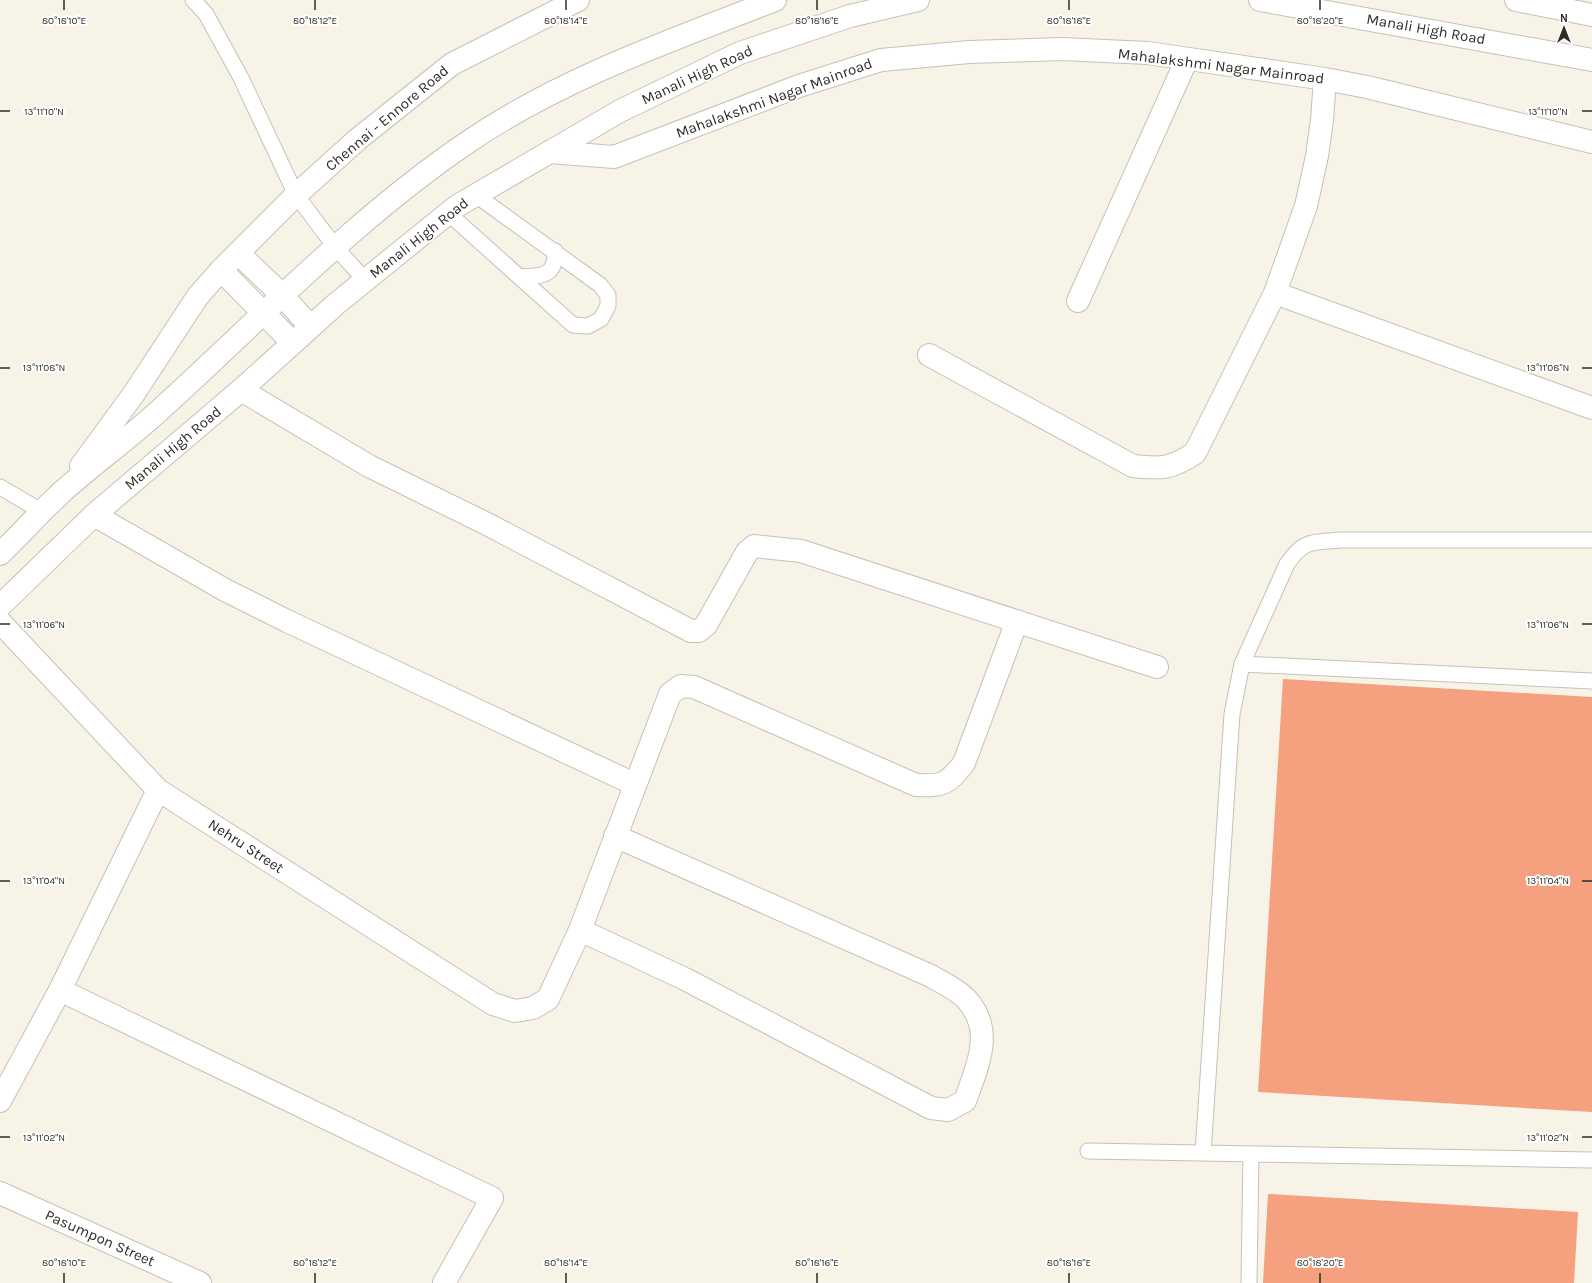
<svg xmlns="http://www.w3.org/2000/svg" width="1592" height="1283" viewBox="0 0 1592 1283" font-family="Karla,sans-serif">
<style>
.building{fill:#f5a07e}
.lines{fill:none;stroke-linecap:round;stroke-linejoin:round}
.service-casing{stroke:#c4c1b5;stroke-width:17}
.minor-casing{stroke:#c4c1b5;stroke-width:24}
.primary-casing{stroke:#c4c1b5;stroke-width:24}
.service{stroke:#fff;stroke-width:15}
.minor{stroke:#fff;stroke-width:22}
.primary{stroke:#fff;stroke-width:22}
.ticks{fill:none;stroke:#2d2c27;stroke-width:1.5}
.labels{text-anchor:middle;stroke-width:4;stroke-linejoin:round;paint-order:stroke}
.street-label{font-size:15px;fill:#2d2c27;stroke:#fff}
.ticks-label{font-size:10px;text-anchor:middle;fill:#2d2c27;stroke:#fff;stroke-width:4;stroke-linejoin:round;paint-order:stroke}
</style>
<rect width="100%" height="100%" fill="#f7f4e7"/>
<path class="building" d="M1283 679 1592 697V1112L1258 1092Z
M1268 1194 1578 1212 1574 1283H1263Z"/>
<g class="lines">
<defs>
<path id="service" d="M193 0 206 14 241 78 296 195 336 248 365 280
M448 213 573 325 588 326 601 319 608 306V295L600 285 476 195
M520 277C541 276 556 277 555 251
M0 487 43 512
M1242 664 1592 681
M1088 1151 1592 1160
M1203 1153 1232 714 1242 664 1287 564C1304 539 1312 543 1340 540H1592
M1249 1283 1251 1154"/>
<path id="minor" d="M549 152 614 157 799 86 881 60 969 52 1062 49 1148 53 1325 79 1367 87 1592 142
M1275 293 1592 408
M1078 301 1187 59
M929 355 1133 466C1161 469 1171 469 1195 453L1275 293 1306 206 1317 156 1322 120 1325 79
M241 390 369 466 487 524 691 631H699L706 625 747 552 754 546 801 551 1157 667
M94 515 225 590 287 621 634 784
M0 622 158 790 493 1004 515 1011 533 1008 548 999 580 930 670 694 681 686 694 687 916 785C943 786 947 785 964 763L1017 621
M580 930 685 979 931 1108 948 1110 965 1101C977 1067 995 1031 967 1000 960 991 941 982 931 976L615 836
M60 990 492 1198 444 1283
M0 1101 60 990 158 790
M0 1193 200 1283"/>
<path id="primary" d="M1260 0 1592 60
M1516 0 1592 15
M238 253 282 295 310 326
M221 270 292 342
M81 466 133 395 198 296 221 270 296 195 358 139 452 64 578 0
M0 554C21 534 40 512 62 492 94 463 130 438 162 408 262 317 356 218 468 142 562 78 670 41 775 0
M0 606 94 515 241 390 336 304 457 206 620 111 740 53 850 16 918 0"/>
</defs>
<use href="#service" class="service-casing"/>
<use href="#minor" class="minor-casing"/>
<use href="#primary" class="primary-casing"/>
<use href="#service" class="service"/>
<use href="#minor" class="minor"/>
<use href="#primary" class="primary"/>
</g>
<path class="ticks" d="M64 0V10M315 0V10M566 0V10M817 0V10M1069 0V10M1320 0V10M0 111H10M1582 111H1592M0 368H10M1582 368H1592M0 624H10M1582 624H1592M0 881H10M1582 881H1592M0 1137H10M1582 1137H1592M64 1273V1283M315 1273V1283M566 1273V1283M817 1273V1283M1069 1273V1283M1320 1273V1283"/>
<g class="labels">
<g class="street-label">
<text transform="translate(1426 29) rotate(10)" y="5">Manali High Road</text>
<text transform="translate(1221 66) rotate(7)" y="5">Mahalakshmi Nagar Mainroad</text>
<text transform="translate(697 75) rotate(-25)" y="5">Manali High Road</text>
<text transform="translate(774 98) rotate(-20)" y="5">Mahalakshmi Nagar Mainroad</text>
<text transform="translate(387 118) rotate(-40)" y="5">Chennai - Ennore Road</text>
<text transform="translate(419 238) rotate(-38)" y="5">Manali High Road</text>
<text transform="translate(173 448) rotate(-40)" y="5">Manali High Road</text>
<text transform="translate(246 846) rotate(33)" y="5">Nehru Street</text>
<text transform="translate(100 1238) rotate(24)" y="5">Pasumpon Street</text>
</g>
</g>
<g class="ticks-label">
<text x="64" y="24">80°18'10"E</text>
<text x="315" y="24">80°18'12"E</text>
<text x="566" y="24">80°18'14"E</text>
<text x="817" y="24">80°18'16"E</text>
<text x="1069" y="24">80°18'18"E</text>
<text x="1320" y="24">80°18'20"E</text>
<text x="44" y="115">13°11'10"N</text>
<text x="1548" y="115">13°11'10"N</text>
<text x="44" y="371">13°11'08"N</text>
<text x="1548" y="371">13°11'08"N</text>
<text x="44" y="628">13°11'06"N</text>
<text x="1548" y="628">13°11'06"N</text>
<text x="44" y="884">13°11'04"N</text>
<text x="1548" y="884">13°11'04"N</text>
<text x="44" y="1141">13°11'02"N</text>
<text x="1548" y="1141">13°11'02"N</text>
<text x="64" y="1266">80°18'10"E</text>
<text x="315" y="1266">80°18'12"E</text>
<text x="566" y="1266">80°18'14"E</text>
<text x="817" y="1266">80°18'16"E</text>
<text x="1069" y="1266">80°18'18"E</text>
<text x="1320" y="1266">80°18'20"E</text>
</g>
<g transform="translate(1564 28)" stroke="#ffffff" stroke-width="3" paint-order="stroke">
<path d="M0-3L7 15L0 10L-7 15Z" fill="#2d2c27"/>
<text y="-6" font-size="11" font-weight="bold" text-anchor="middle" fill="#2d2c27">N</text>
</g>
</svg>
